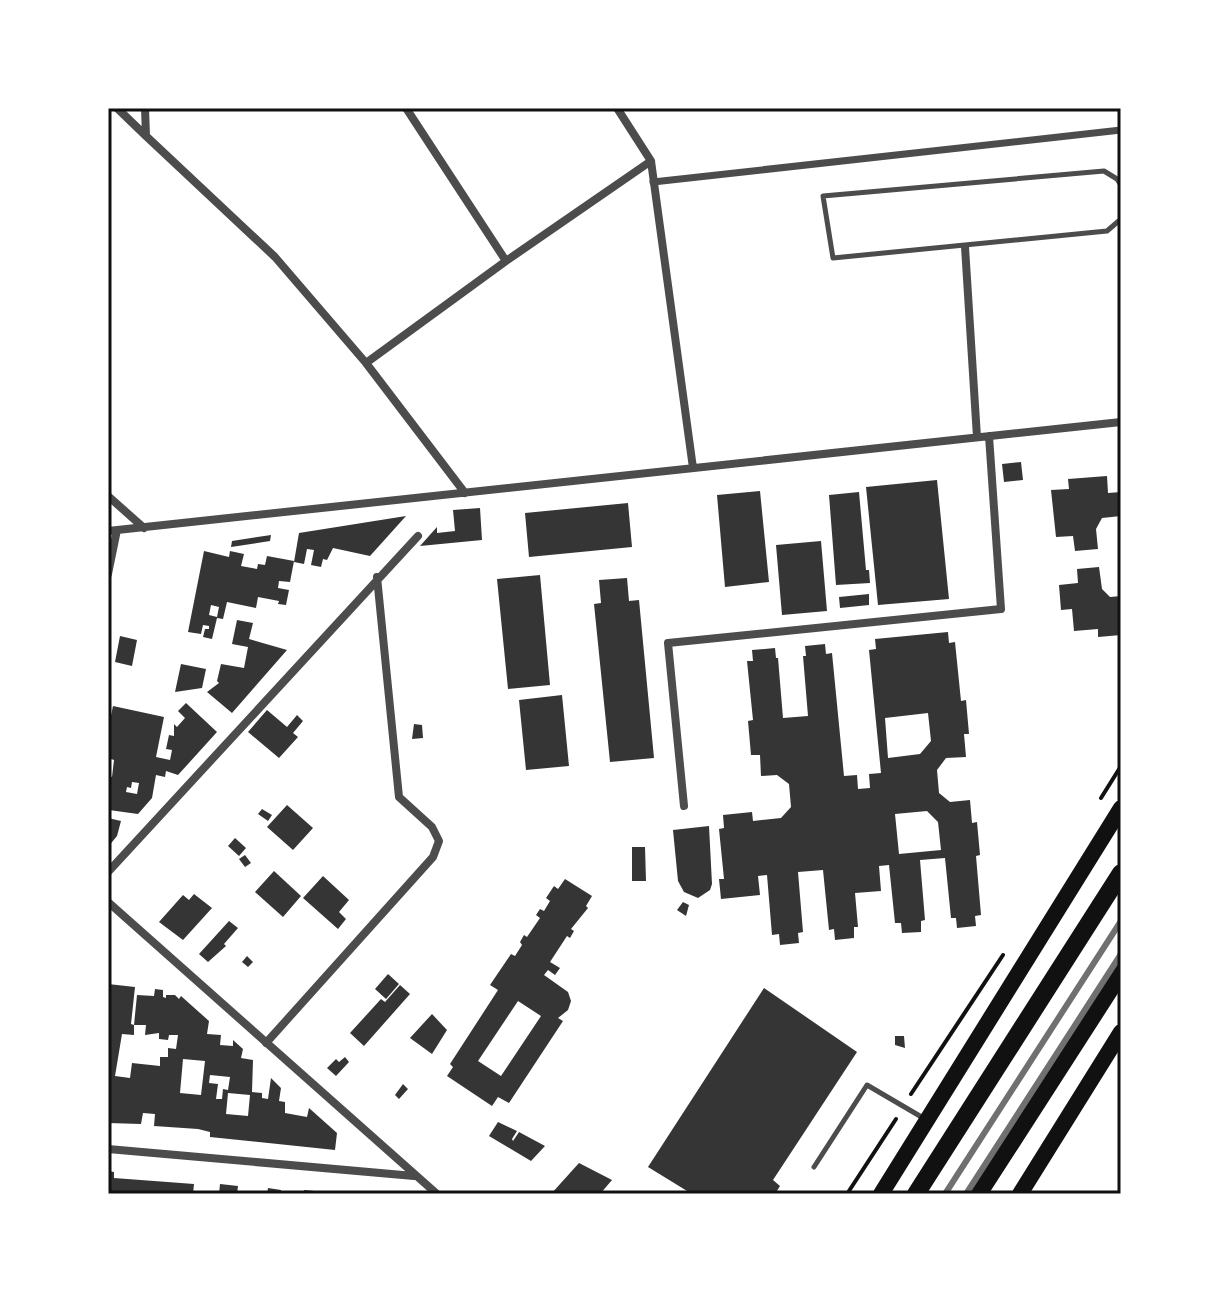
<svg xmlns="http://www.w3.org/2000/svg" width="1229" height="1302" viewBox="0 0 1229 1302" font-family="Literata,serif">
<style>
.building{fill:#353535;fill-rule:evenodd}
.lines{fill:none;stroke-linecap:round;stroke-linejoin:round}
.path{stroke:#111;stroke-width:4}
.service{stroke:#4c4c4c;stroke-width:5}
.pedestrian{stroke:#4c4c4c;stroke-width:7}
.minor{stroke:#4c4c4c;stroke-width:8}
.secondary{stroke:#111;stroke-width:16}
.primary{stroke:#111;stroke-width:18}
.rail{stroke:#707070;stroke-width:6}
.neatline{fill:none;stroke:#111;stroke-width:3}
</style>
<rect width="100%" height="100%" fill="#fff"/>
<path class="building" d="M1021 462 1023 480 1004 482 1002 464Z
M1107 476 1108 493 1121 492V516L1102 518 1096 529 1098 549 1075 551 1073 536 1056 537 1051 490 1069 489 1068 479Z
M937 480 949 599 878 605 866 487Z
M760 491 769 582 725 587 717 495Z
M859 492 866 570H869L870 583 836 585 829 495Z
M628 503 632 547 529 557 525 513Z
M480 508 482 540 420 546 437 527V533L455 531 453 510Z
M406 516 370 556 333 548 327 560 323 559 321 567 311 565 314 550 307 549 304 564 294 562 299 533Z
M271 535 270 541 231 547 232 541Z
M821 541 827 611 782 615 776 545Z
M204 551 229 557 230 551 244 554 241 566 257 569 258 564 265 565 267 556 294 561 290 582 279 581 278 588 289 590 286 605 278 604 279 601 258 597 256 608 227 602 223 619 217 618 212 639 203 637 205 629H209V626L203 625 201 634 188 632ZM211 605 219 607 217 617 209 615Z
M1099 567 1102 589 1110 597 1121 596V635L1098 637V629L1074 631 1072 609 1061 610 1059 585 1078 583 1077 569Z
M540 575 550 685 508 689 497 579Z
M627 578 629 601 639 600 654 758 610 762 594 604 601 603 599 580Z
M869 594V605L840 608 839 597Z
M237 620 253 623 249 639 287 650 232 713 207 692 219 683 217 681 221 664 244 668 248 647 232 644Z
M948 632 949 643 955 642 961 701 966 700 969 734H964L966 757 946 758 937 770 939 793 950 802 970 800 972 823 977 822 980 855 976 856 981 915 975 916 976 926 957 928 956 918H951L945 858 920 860 925 920 921 921V932L902 933 901 923H895L889 865 879 866 881 891 855 893 858 927H854V938L835 940 834 929 829 930 823 870 798 872 803 932 798 933 799 943 780 945 779 934 772 935 767 875 758 876 760 895 721 899 719 879H724L719 829 724 828 723 815 752 812 753 821 781 818 791 807 789 784 777 775 761 776 760 755H751L748 721 753 720 747 661H753L752 650 775 648 776 658H778L783 718 808 716 803 656H806L805 646 825 644 826 654 832 653 844 776 857 775 858 789 870 788 869 774 881 773 869 650 876 649 875 639ZM928 713 931 741 920 754 888 758 885 718ZM927 811 938 822 941 850 899 854 895 814Z
M120 636 137 640 132 666 115 662Z
M181 664 206 669 202 688 175 692Z
M562 695 569 766 526 770 519 700Z
M186 703 217 732 178 775 166 771 165 777 156 775 152 798 138 814 109 810 108 776 112 777 114 760 108 758V730L113 706 164 717 156 757 170 760 172 750 166 749 169 735 174 736V724L177 727 185 718 178 711ZM132 782 139 783 137 794 126 792 127 787 131 788Z
M267 710 287 727 297 715 303 721 293 733 298 737 279 758 248 732Z
M414 724 422 725 423 738 412 739Z
M287 805 313 828 293 850 267 827Z
M262 809 272 815 268 821 258 814Z
M108 818 121 821 117 836 108 847Z
M709 826 712 884 710 890 698 898 684 892 678 881 673 830Z
M235 838 246 848 239 856 228 846Z
M632 847H645L646 881H632Z
M245 855 251 863 245 867 239 859Z
M274 871 301 896 283 917 255 892Z
M323 876 349 900 339 912 346 919 338 929 303 898Z
M565 879 592 896 586 906 588 908 571 929 574 931 570 938 567 936 550 962 560 968 555 975 548 970 544 975 568 992 571 1001 568 1010 558 1018 563 1021 509 1103 498 1097 492 1106 447 1076 453 1067 450 1064 498 990 490 985 511 954 515 956 522 945 520 942 524 935 527 937 540 918 536 915 540 909 544 911 550 901 546 898 554 886 558 889ZM518 1001 541 1016 501 1076 478 1061Z
M194 894 212 908 183 940 159 922 183 895 189 900Z
M683 902 689 905 686 916 677 910Z
M229 921 238 928 224 944 226 946 208 962 199 954Z
M247 956 253 962 248 967 242 962Z
M388 974 399 984 386 999 375 989Z
M108 984 135 987 131 1024 134 1025V1035L122 1034 115 1076 130 1078 132 1063 160 1066V1057H168V1048L176 1049 178 1035H169L168 1040 159 1039V1033L145 1035 146 1025H134L137 995 154 996 155 989 163 990V997L166 998V995H175L179 999 181 996 209 1021 207 1034 221 1035 220 1045 233 1046V1040L243 1049 241 1058 253 1060 252 1092 262 1093V1098L268 1099 271 1078 281 1088 279 1101 285 1102V1113L307 1117 309 1108 337 1133 335 1150 210 1137V1132L198 1129 154 1126 155 1114 143 1113 141 1124 108 1123ZM183 1059 205 1061 201 1095 180 1093ZM210 1075 230 1077 228 1090 223 1089 222 1099H216L218 1084 209 1083ZM228 1093 250 1095 248 1116 226 1114Z
M400 985 410 994 364 1046 350 1033 381 999 385 1002Z
M764 988 857 1052 773 1180 780 1186 775 1194H692L648 1167Z
M432 1014 447 1030 432 1054 410 1038Z
M895 1036H904L905 1048 895 1045Z
M345 1057 349 1062 336 1076 327 1068 336 1059 339 1062Z
M403 1084 408 1089 399 1099 395 1095Z
M498 1122 517 1131 512 1139 513 1141 519 1132 545 1146 531 1161 489 1136Z
M579 1163 612 1180 600 1194H551Z
M108 1171 114 1172V1178L194 1184 193 1194H108Z
M220 1184 238 1186 237 1194H219Z
M268 1188 281 1190V1194H267Z
M304 1190 325 1192V1194H304Z"/>
<g class="lines">
<path class="path" d="M1101 798 1121 766
M911 1094 1003 955
M847 1194 896 1119"/>
<path class="service" d="M1121 185 1117 179 1104 171 823 196 833 258 1107 231 1121 219
M814 1167 867 1085 925 1119"/>
<path class="pedestrian" d="M653 182 1121 130"/>
<path class="minor" d="M117 108 146 136
M145 108 146 136 275 257 366 363 465 493
M406 108 506 261
M617 108 651 161 693 468
M965 247 977 437
M366 363 506 261 651 161
M108 496 144 528
M108 531 1121 422
M108 574 117 530
M684 806 668 643 1001 609 989 436
M108 872 418 536
M108 902 437 1194
M266 1043 433 857 439 841 432 827 399 797 377 577
M108 1149 414 1176"/>
<path class="secondary" d="M881 1194 1121 808
M1020 1194 1121 1032"/>
<path class="primary" d="M916 1194 1121 873
M978 1194 1121 972"/>
<path class="rail" d="M945 1194 1121 921
M966 1194 1121 954"/>
</g>
<rect width="1229" height="1302" fill="none" stroke="#ffffff" stroke-width="220"/>
<rect x="110" y="110" width="1009" height="1082" class="neatline"/>
</svg>
